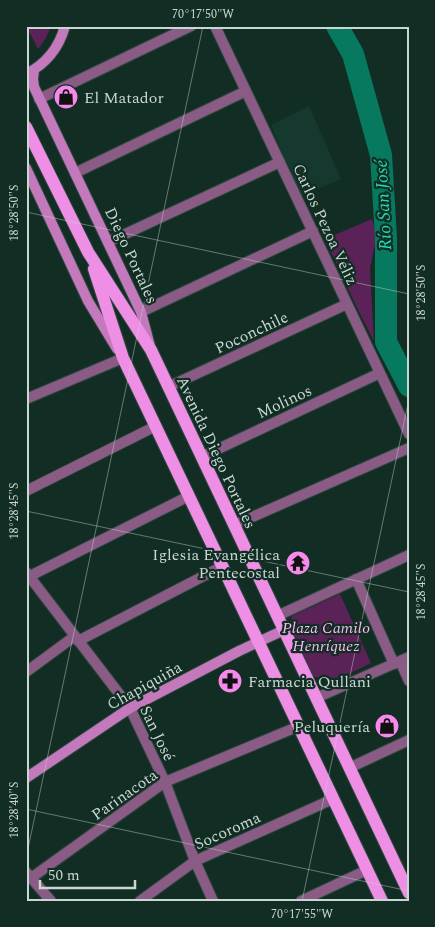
<svg xmlns="http://www.w3.org/2000/svg" width="435" height="927" viewBox="0 0 435 927" font-family="Spectral,serif">
<style>
.built{fill:#15392e}
.green{fill:#5a2256}
.lines{fill:none;stroke-linecap:round;stroke-linejoin:round}
.river{stroke:#07795f;stroke-width:22}
.street-casing{stroke:#2f4840;stroke-width:12}
.secondary-casing{stroke:#2f4840;stroke-width:12}
.primary-casing{stroke:#2f4840;stroke-width:14}
.street{stroke:#8a5c85;stroke-width:10}
.secondary{stroke:#c379bb;stroke-width:10}
.primary{stroke:#ee8fe5;stroke-width:12}
.ticks{fill:none;stroke:#c7d7d1;stroke-width:1;stroke-opacity:0.45}
.labels{text-anchor:middle;stroke-width:4.5;stroke-linejoin:round;paint-order:stroke}
.poi-label{font-size:16px;fill:#c7d7d1;stroke:#122d24;text-anchor:start}
.street-label{font-size:16px;fill:#c7d7d1;stroke:#122d24}
.park-label{font-size:16px;font-style:italic;fill:#f5bbed;stroke:#122d24}
.water-label{font-size:18px;font-style:italic;fill:#1ddfb2;stroke:#122d24}
.neatline{fill:none;stroke:#c7d7d1;stroke-width:2}
.ticks-label{font-size:12px;text-anchor:middle;fill:#c7d7d1}
</style>
<rect width="100%" height="100%" fill="#122d24"/>
<path class="built" d="M309 106 341 179 300 197 271 125Z"/>
<path class="green" d="M26 26H51L46 38 38 49Z
M372 219 377 235 370 268 374 341 358 310 325 239Z
M340 594 371 663 333 682 313 676 289 631 292 616Z"/>
<g class="lines">
<path class="river" d="M337 26 353 54 381 155 386 238V342L409 386"/>
<defs>
<path id="street" d="M215 26 409 434
M39 99 191 26
M75 173 246 91
M108 242 280 162
M141 312 313 231
M168 387 347 304
M26 399 123 358
M201 457 380 373
M26 491 156 426
M234 525 409 448
M26 572 130 708 165 782 195 861 213 901
M26 578 189 496
M356 579 394 664
M277 616 409 555
M78 641 223 566
M400 661 409 681
M26 672 75 636
M316 698 409 657
M349 768 409 740
M26 872 51 901
M31 878 165 782 299 726
M140 901 195 861 333 799
M301 901 367 870"/>
<path id="secondary" d="M34 70 33 79 34 87 141 312 150 346
M26 74C46 64 59 48 65 26
M26 168 88 301 117 349
M26 778 130 708 239 651 284 630"/>
<path id="primary" d="M26 127 88 252 151 350 409 893
M94 269 123 358 382 901"/>
</defs>
<use href="#street" class="street-casing"/>
<use href="#secondary" class="secondary-casing"/>
<use href="#primary" class="primary-casing"/>
<use href="#street" class="street"/>
<use href="#secondary" class="secondary"/>
<use href="#primary" class="primary"/>
</g>
<path class="ticks" d="M26 212 409 294M26 511 409 592M26 809 409 891M26 858 203 26M302 901 409 399"/>
<defs>
<symbol id="shop-disc" viewBox="-11 -11 22 22"><circle r="9.5" fill="#f788ec" stroke="#122d24"/><path d="M-5-2.5h2.3a2.7 3.5 0 0 1 5.4 0H5L5.5 6h-11ZM-1.5-2.5h3a1.5 2.3 0 0 0-3 0Z" fill="#111"/></symbol>
<symbol id="temple-disc" viewBox="-11 -11 22 22"><circle r="9.5" fill="#f788ec" stroke="#122d24"/><path d="M0-6L5-2H3V0L6.5 2.5H4V6H1.5V3h-3V6H-4V2.5H-6.5L-3 0V-2H-5Z" fill="#111"/></symbol>
<symbol id="pharmacy-disc" viewBox="-11 -11 22 22"><circle r="9.5" fill="#f788ec" stroke="#122d24"/><path d="M-2-6h4v4h4v4h-4v4h-4v-4h-4v-4h4Z" fill="#111"/></symbol>
</defs>
<g fill-rule="evenodd">
<use href="#shop-disc" x="52" y="83" width="28" height="28"/>
<use href="#temple-disc" x="284" y="549" width="28" height="28"/>
<use href="#pharmacy-disc" x="216" y="667" width="28" height="28"/>
<use href="#shop-disc" x="373" y="712" width="28" height="28"/>
</g>
<g class="labels">
<g class="poi-label">
<text x="84" y="103">El Matador</text>
<text x="280" y="560" text-anchor="end">Iglesia Evangélica<tspan x="280" dy="18">Pentecostal</tspan></text>
<text x="248" y="687">Farmacia Qullani</text>
<text x="370" y="732" text-anchor="end">Peluquería</text>
</g>
<g class="street-label">
<text transform="translate(326 224) rotate(65)" y="6">Carlos Pezoa Véliz</text>
<text transform="translate(132 255) rotate(65)" y="6">Diego Portales</text>
<text transform="translate(251 332) rotate(-25)" y="6">Poconchile</text>
<text transform="translate(284 401) rotate(-25)" y="6">Molinos</text>
<text transform="translate(217 452) rotate(65)" y="6">Avenida Diego Portales</text>
<text transform="translate(144 685) rotate(-29)" y="6">Chapiquiña</text>
<text transform="translate(158 733) rotate(64)" y="6">San José</text>
<text transform="translate(124 794) rotate(-35)" y="6">Parinacota</text>
<text transform="translate(227 830) rotate(-24)" y="6">Socoroma</text>
</g>
<g class="park-label">
<text x="326" y="633">Plaza Camilo<tspan x="326" dy="18">Henríquez</tspan></text>
</g>
<g class="water-label">
<text transform="translate(383 205) rotate(-93)" y="6">Río San José</text>
</g>
</g>
<rect width="435" height="927" fill="none" stroke="#122d24" stroke-width="55"/>
<path d="M40 880v8h95v-8" fill="none" stroke="#c7d7d1" stroke-width="2.5"/>
<text x="48" y="880" font-size="15" fill="#c7d7d1" stroke="#122d24" stroke-width="4" paint-order="stroke">50 m</text>
<rect x="28" y="28" width="380" height="872" class="neatline"/>
<g class="ticks-label">
<text x="203" y="18">70°17'50"W</text>
<text transform="translate(14 213) rotate(-90)" y="4">18°28'50"S</text>
<text transform="translate(421 293) rotate(-90)" y="4">18°28'50"S</text>
<text transform="translate(14 511) rotate(-90)" y="4">18°28'45"S</text>
<text transform="translate(421 592) rotate(-90)" y="4">18°28'45"S</text>
<text transform="translate(14 810) rotate(-90)" y="4">18°28'40"S</text>
<text x="302" y="918">70°17'55"W</text>
</g>
</svg>
